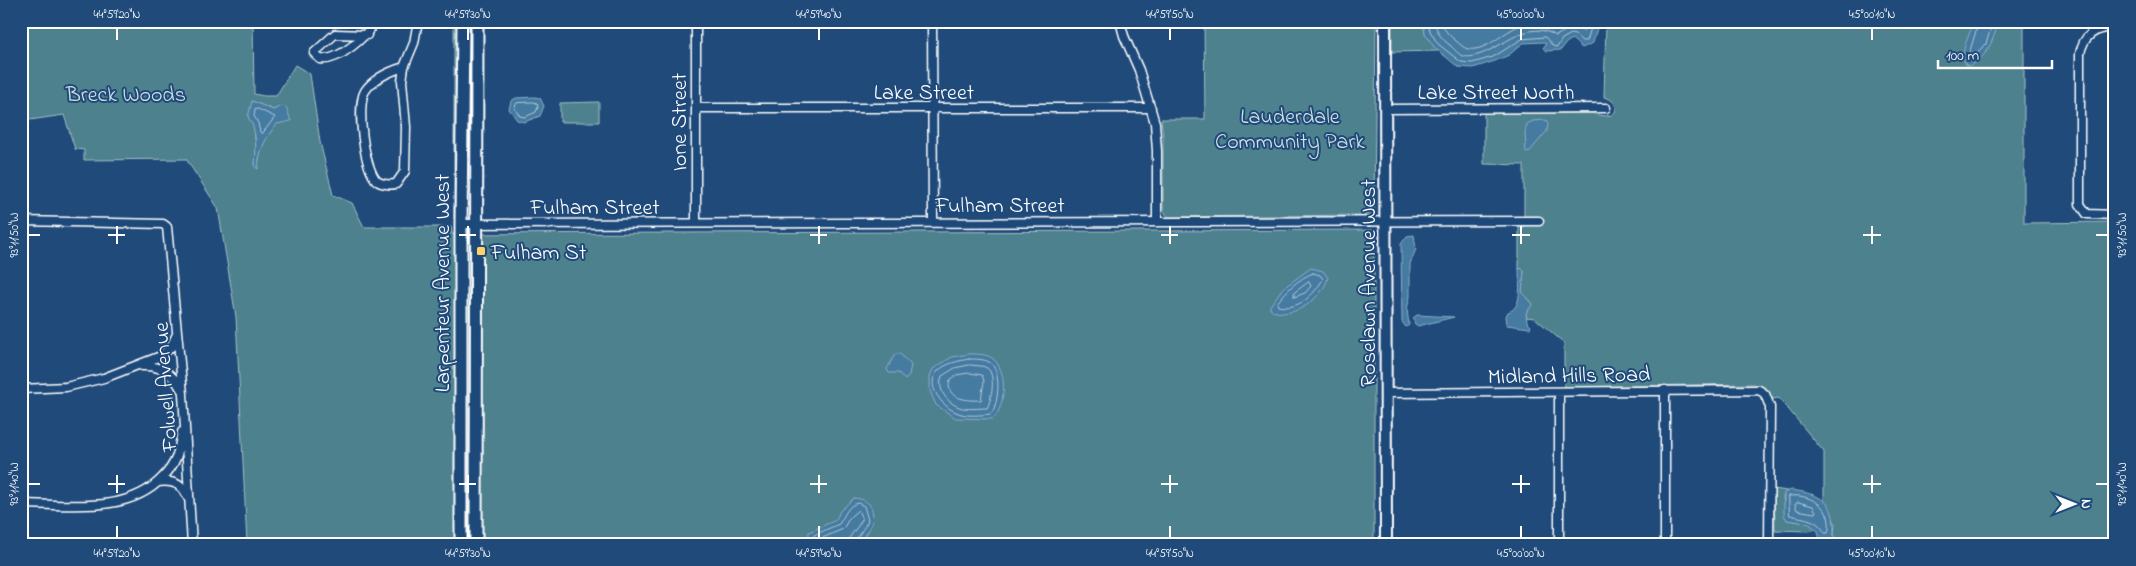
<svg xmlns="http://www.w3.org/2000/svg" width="2136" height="566" viewBox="0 0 2136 566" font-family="'Indie Flower',sans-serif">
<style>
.green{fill:#4d818d;stroke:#a6c0c6;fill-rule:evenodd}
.water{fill:#447aa1;stroke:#8fafc7}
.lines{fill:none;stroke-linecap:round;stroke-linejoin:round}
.shore{stroke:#b4cad9;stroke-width:1}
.minor-casing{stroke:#fff;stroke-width:11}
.tertiary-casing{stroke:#fff;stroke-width:14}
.secondary-casing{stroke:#fff;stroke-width:15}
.minor{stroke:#1f4a7a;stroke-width:8}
.tertiary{stroke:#1f4a7a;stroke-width:10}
.secondary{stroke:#1f4a7a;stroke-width:11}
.ticks{fill:none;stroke:#fff;stroke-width:2}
.poi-dot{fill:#ffd166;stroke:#1f4a7a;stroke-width:2}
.labels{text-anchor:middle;stroke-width:4;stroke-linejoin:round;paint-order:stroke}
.street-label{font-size:22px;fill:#fff;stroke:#1f4a7a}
.park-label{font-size:22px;fill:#d2e0e2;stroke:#1f4a7a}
.poi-label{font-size:22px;fill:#fff;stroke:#1f4a7a;text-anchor:start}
.neatline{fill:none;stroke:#fff;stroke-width:2}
.ticks-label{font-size:12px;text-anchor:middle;fill:#fff}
</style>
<rect width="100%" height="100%" fill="#1f4a7a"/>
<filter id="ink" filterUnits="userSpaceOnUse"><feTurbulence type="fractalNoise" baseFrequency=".02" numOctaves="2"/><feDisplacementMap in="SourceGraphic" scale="10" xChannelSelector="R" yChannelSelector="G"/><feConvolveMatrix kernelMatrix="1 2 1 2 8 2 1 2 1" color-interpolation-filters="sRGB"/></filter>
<g filter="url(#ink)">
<path class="green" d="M21 21H253L254 94 264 96H276L295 65 310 74 320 142 333 195 352 203 364 227H451L452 234 1374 230V545H247L236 317 218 208 186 159 84 160V150L75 149 64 115 30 120 21 115ZM252 101 273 110 282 106 290 120C287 121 282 122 278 123 267 129 258 156 258 168L255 166 256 151Z
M454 21H457L455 220 454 219Z
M1204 21H1376L1374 213 1366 215 1168 217 1163 210V136L1161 119H1205Z
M1392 21H1423L1425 33 1438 51 1392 52Z
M1606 21H2024V223L2115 222V545H1833L1835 523 1824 501V452L1779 398 1773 399 1765 388 1754 384 1564 387V343L1535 318 1526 317V313L1533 304 1522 292 1524 271 1521 269 1519 270V227H1524V165L1484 164V113H1592C1622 124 1621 100 1604 97Z
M599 102V122H560V103Z
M1774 489 1787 491 1783 497 1787 520 1808 523 1816 529 1809 531 1775 530Z"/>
<path class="water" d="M1423 21H1599L1593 43 1582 48 1572 39 1566 43 1561 50 1546 51 1543 48 1546 44 1544 42 1523 43 1509 55 1495 61 1473 68 1458 67 1434 47 1425 33Z
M1975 21H1998C1995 37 1986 61 1968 66 1956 59 1970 32 1975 21Z
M534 97 540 98 544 106 540 116 524 122 517 120 509 109 511 101 516 98Z
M252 101 273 110 282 106 286 107 291 121 277 124C266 137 258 152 258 169L255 167C256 151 258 130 248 117Z
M1546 120 1548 123 1547 131 1530 151 1526 152 1525 132 1527 124 1533 121Z
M1414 235 1416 249 1410 264V297L1407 309 1409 325 1406 327 1402 322 1401 244 1407 236Z
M1311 268 1323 271 1328 278C1322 299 1291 322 1270 309V306L1282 289Z
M1521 268 1524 271 1522 292 1533 304 1526 313 1527 322 1531 326 1530 328 1507 325 1506 316 1508 312C1523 308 1519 283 1519 270Z
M1417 315 1454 317 1418 326 1415 324 1413 318Z
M895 354H900L911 365 909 375 905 380 899 373H889L887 369Z
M969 354C976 354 986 354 992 358 1008 369 1006 406 993 419L956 418 936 405 930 391V376L933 369 952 357Z
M1791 490C1830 495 1837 507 1833 545H1821L1818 531 1808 523 1787 520 1784 515V493Z
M854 498C884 500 873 533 856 545H808L809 532 836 520 840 511Z"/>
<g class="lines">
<path class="shore" d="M1428 21 1430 31 1438 44 1461 62 1472 63 1493 57 1522 39 1545 37 1554 47 1558 46 1562 39 1571 34 1575 35 1582 41H1587L1593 21
M1435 21C1436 33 1442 39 1451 46 1454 49 1459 55 1463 56 1467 58 1474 56 1478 55 1504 47 1528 18 1556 36L1572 27 1583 31 1587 21
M1442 21C1443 30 1449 35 1455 40 1459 43 1463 48 1468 49 1497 53 1514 8 1556 26L1565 21
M1979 21 1968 57 1970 59 1986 44 1993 21
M533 102 537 103 538 107 536 112 525 117 520 116 514 108 517 103Z
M258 109 275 117 262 134 260 132 258 123 254 116 255 110Z
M1313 273 1320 275 1323 279C1314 295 1298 311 1278 306L1277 303C1287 290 1298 279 1313 273Z
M1309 282 1311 286 1305 293 1294 297V293Z
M969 359C975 359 984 359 989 362 1002 369 999 404 991 414 980 415 966 417 956 412 943 407 925 386 937 372 945 363 959 361 969 359Z
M970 365C974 366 983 365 987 368 996 374 992 399 987 408 979 408 967 410 959 407 946 402 937 389 942 376L955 368Z
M970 373 982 375 984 381 981 400C968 401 944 399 950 380L957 375Z
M1789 496C1811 493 1835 509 1828 533H1825C1817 518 1805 519 1790 515Z
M1798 502 1813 506 1816 512 1814 513 1797 510 1795 505Z
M813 545 814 535 839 524C845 516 847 505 858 503L864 506 868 520C865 528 855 538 854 545
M819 545 820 539 843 529 850 517 858 510 862 519C858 529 848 535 847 545"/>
<defs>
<path id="minor" d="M696 21V222
M932 21 933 222
M1120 21 1124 36 1139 70 1155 123 1157 151V222
M2115 27C2096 27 2083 35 2080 54V204L2087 214 2115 215
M367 35 335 34 314 53 320 59C339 62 366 36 376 21
M404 67 402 81 406 127 405 171 396 184C389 185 383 185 377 181 364 169 356 106 365 91 373 79 391 71 404 67Z
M404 67 414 43 418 21
M696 108H1151
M1385 109 1606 108
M21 221 163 224 167 227 183 394 192 545
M461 224 1539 221
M142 366C159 365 173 373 181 389
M21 389 66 387 104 378 161 356 171 347 177 334
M1386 393 1759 390 1765 394 1770 407 1769 545
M158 482C173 480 183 484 188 498
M21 504C68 504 128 515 163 477 168 472 173 465 176 458 179 450 180 441 182 432
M1559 545V393
M1665 545V390"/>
<path id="tertiary" d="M1385 21 1386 545"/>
<path id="secondary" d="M461 545V224L463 21
M476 545 477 21"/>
</defs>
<use href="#minor" class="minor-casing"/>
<use href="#tertiary" class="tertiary-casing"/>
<use href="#secondary" class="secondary-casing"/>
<use href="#minor" class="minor"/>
<use href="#tertiary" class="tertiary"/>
<use href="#secondary" class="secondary"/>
</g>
</g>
<path class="ticks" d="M117 28V40M468 28V40M819 28V40M1170 28V40M1521 28V40M1872 28V40M117 226V244M468 226V244M819 226V244M1170 226V244M1521 226V244M1872 226V244M28 235H40M108 235H125M459 235H476M810 235H827M1161 235H1178M1512 235H1530M1863 235H1881M2096 235H2108M117 475V493M468 475V493M819 475V493M1170 475V493M1521 475V493M1872 475V493M28 484H40M108 484H125M459 484H476M810 484H827M1161 484H1178M1512 484H1530M1863 484H1881M2096 484H2108M117 526V538M468 526V538M819 526V538M1170 526V538M1521 526V538M1872 526V538"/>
<rect class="poi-dot" x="476" y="246" width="10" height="10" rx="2.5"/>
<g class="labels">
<g class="street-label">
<text x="924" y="99">Lake Street</text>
<text x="1496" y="99">Lake Street North</text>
<text transform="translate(678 122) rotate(-90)" y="8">Ione Street</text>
<text x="1000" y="212">Fulham Street</text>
<text x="595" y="214">Fulham Street</text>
<text transform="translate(441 283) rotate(-90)" y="8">Larpenteur Avenue West</text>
<text transform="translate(1367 283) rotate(-90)" y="8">Roselawn Avenue West</text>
<text transform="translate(1569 374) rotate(-1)" y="8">Midland Hills Road</text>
<text transform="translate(164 387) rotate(-94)" y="8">Folwell Avenue</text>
</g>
<g class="park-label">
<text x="126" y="101">Breck Woods</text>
<text x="1290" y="123">Lauderdale<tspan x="1290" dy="25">Community Park</tspan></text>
</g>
<g class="poi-label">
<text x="491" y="259">Fulham St</text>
</g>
</g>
<rect width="2136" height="566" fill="none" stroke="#1f4a7a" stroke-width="55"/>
<g transform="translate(2074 504) rotate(90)" stroke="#1f4a7a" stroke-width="4" paint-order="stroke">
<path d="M0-4L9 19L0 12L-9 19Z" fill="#ffffff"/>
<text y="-8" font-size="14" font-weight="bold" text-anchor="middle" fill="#ffffff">N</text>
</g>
<path d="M1938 60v8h114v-8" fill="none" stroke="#ffffff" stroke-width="2.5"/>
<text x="1946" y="60" font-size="15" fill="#ffffff" stroke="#1f4a7a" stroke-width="4" paint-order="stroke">100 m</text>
<rect x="28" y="28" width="2080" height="510" class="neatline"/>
<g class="ticks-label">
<text x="117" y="18">44°59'20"N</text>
<text x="468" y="18">44°59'30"N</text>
<text x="819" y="18">44°59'40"N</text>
<text x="1170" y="18">44°59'50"N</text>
<text x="1521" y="18">45°00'00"N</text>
<text x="1872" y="18">45°00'10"N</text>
<text transform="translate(2122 235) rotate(-90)" y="4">93°11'50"W</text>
<text transform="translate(14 235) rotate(-90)" y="4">93°11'50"W</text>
<text transform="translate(2122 484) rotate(-90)" y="4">93°11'40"W</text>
<text transform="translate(14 484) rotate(-90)" y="4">93°11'40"W</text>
<text x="117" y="557">44°59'20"N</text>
<text x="468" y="557">44°59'30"N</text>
<text x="819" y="557">44°59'40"N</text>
<text x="1170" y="557">44°59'50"N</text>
<text x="1521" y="557">45°00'00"N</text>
<text x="1872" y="557">45°00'10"N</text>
</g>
</svg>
